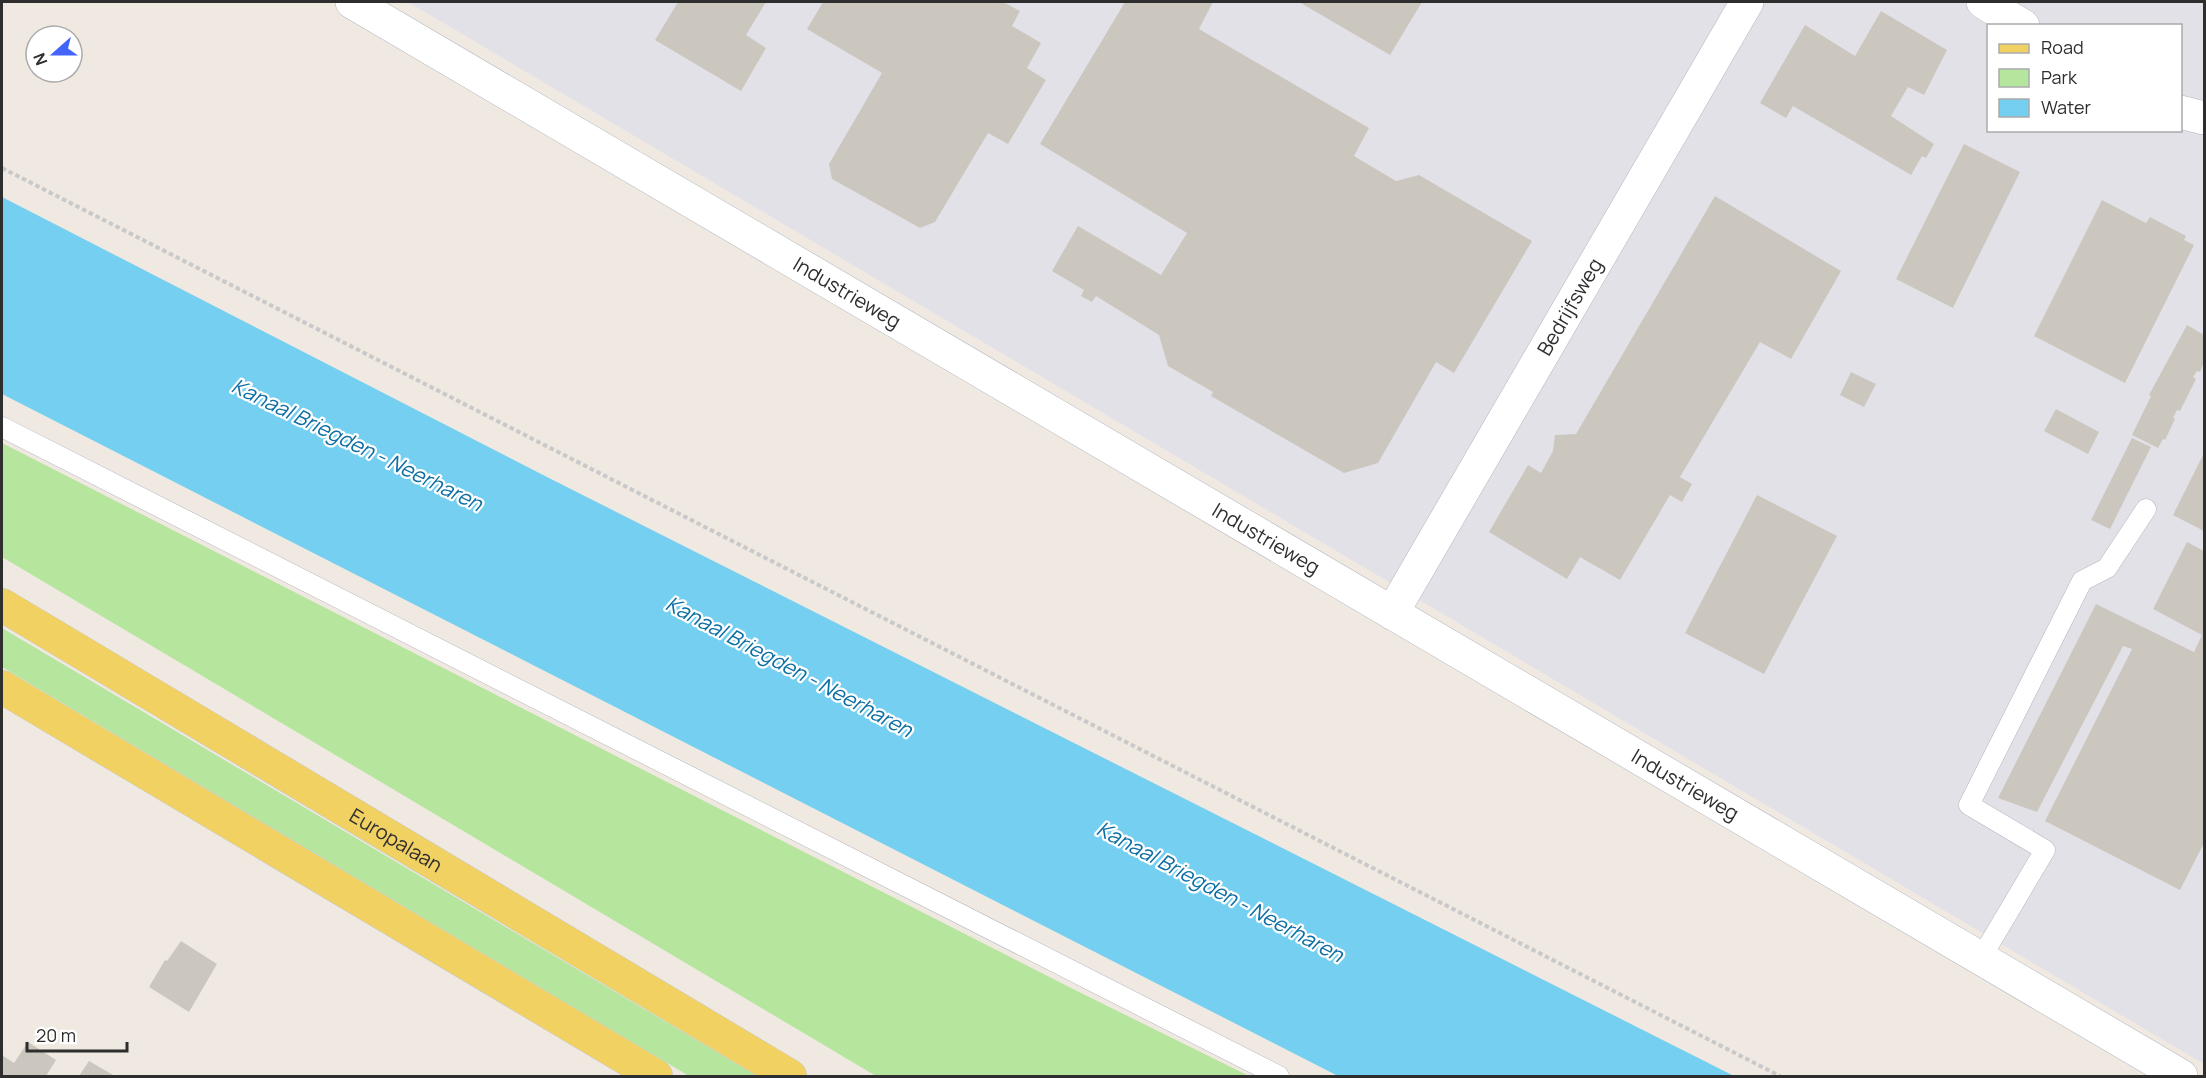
<svg xmlns="http://www.w3.org/2000/svg" width="2206" height="1078" viewBox="0 0 2206 1078" font-family="Manrope,sans-serif">
<style>
.industrial{fill:#e3e1e8;fill-rule:evenodd}
.green{fill:#b6e59e}
.water{fill:#75cff0}
.building{fill:#cbc7bf}
.lines{fill:none;stroke-linecap:round;stroke-linejoin:round}
.lane-casing{stroke:#b4b7c1;stroke-width:21}
.street-casing{stroke:#b4b7c1;stroke-width:34}
.primary-casing{stroke:#c9c9c9;stroke-width:34}
.path{stroke:#c9c9c9;stroke-width:4;stroke-dasharray:4.5 3;stroke-linecap:butt}
.lane{stroke:#fff;stroke-width:20}
.street{stroke:#fff;stroke-width:33}
.primary{stroke:#f2d163;stroke-width:33}
.labels{text-anchor:middle;stroke-width:4.5;stroke-linejoin:round;paint-order:stroke}
.street-label{font-size:20px;fill:#2e2e2e;stroke:#fff}
.water-label{font-size:21px;font-style:italic;fill:#0d6fa3;stroke:#fff}
</style>
<rect width="100%" height="100%" fill="#efe9e1"/>
<path class="industrial" d="M408 2H2204V1064ZM1988 26H2180V130H1988Z"/>
<path class="green" d="M2 443 1077 991 1249 1076H876L2 557Z
M2 628 757 1076H689L2 667Z"/>
<path class="water" d="M2 197 547 477 1734 1076H1338L2 394Z"/>
<path class="building" d="M678 2H766L746 35 766 48 741 91 655 40Z
M823 2H1003L1020 11 1012 26 1041 43 1027 68 1046 80 1008 144 988 133 935 222 920 228 832 179 829 164 882 73 807 29Z
M1125 2H1213L1199 29 1369 128 1354 156 1396 181 1419 175 1532 241 1454 373 1436 362 1378 463 1344 473 1211 396 1213 392 1168 366 1159 335 1096 296 1092 302 1081 296 1084 290 1052 271 1078 226 1161 275 1187 233 1040 144Z
M1299 2H1422L1390 55Z
M1881 11 1947 50 1924 95 1908 87 1891 116 1934 144 1926 158 1922 156 1911 175 1793 106 1786 118 1760 103 1805 25 1855 56Z
M1964 144 2020 172 1953 308 1896 279Z
M1715 196 1841 271 1791 359 1760 342 1680 477 1692 484 1682 502 1670 495 1620 580 1580 557 1567 579 1489 532 1528 465 1541 473 1553 451 1555 435 1576 434Z
M2102 200 2146 223 2150 217 2186 236 2184 240 2194 245 2125 383 2034 336Z
M2187 325 2204 335V362L2200 372 2197 371 2193 377 2196 379 2180 411 2177 410 2173 418 2175 419 2165 440 2163 439 2158 448 2132 435 2151 396 2149 395Z
M1851 372 1876 384 1864 407 1840 395Z
M2056 409 2099 432 2088 454 2044 431Z
M2132 438 2151 447 2110 529 2091 520Z
M2204 453V531L2173 515Z
M1757 495 1837 536 1764 674 1685 633Z
M2187 542 2204 551V843L2180 890 2045 821 2132 649 2123 646 2037 812 1998 798 2096 604 2194 652 2202 635 2153 609Z
M181 941 217 964 189 1012 149 987 165 960 167 961Z
M28 1042 56 1060 46 1076H2V1055L14 1063Z
M89 1061 115 1076H79Z"/>
<g class="lines">
<defs>
<path id="lane" d="M2 427 1279 1076
M1981 958 2045 850 1969 805 2082 581 2107 568 2146 509"/>
<g id="street">
<path id="s1" d="M352 2 2181 1076"/>
<path d="M1983 2 2023 26"/>
<path d="M2180 112 2204 118"/>
<path id="s2" d="M1392 613 1747 2"/>
</g>
<g id="primary">
<path id="s3" d="M2 605 790 1076"/>
<path d="M2 687 656 1076"/>
</g>
</defs>
<use href="#lane" class="lane-casing"/>
<use href="#street" class="street-casing"/>
<use href="#primary" class="primary-casing"/>
<path class="path" d="M2 168 1780 1076"/>
<use href="#lane" class="lane"/>
<use href="#street" class="street"/>
<use href="#primary" class="primary"/>
</g>
<g class="labels">
<g class="street-label">
<text dy="7" stroke="none"><textPath href="#s1" startOffset="574">Industrieweg</textPath></text>
<text dy="7" stroke="none"><textPath href="#s2" startOffset="354">Bedrijfsweg</textPath></text>
<text dy="7" stroke="none"><textPath href="#s1" startOffset="1060">Industrieweg</textPath></text>
<text dy="7" stroke="none"><textPath href="#s1" startOffset="1546">Industrieweg</textPath></text>
<text dy="7" stroke="none"><textPath href="#s3" startOffset="459">Europalaan</textPath></text>
</g>
<g class="water-label">
<text transform="translate(357 445) rotate(26)" y="7">Kanaal Briegden - Neerharen</text>
<text transform="translate(789 667) rotate(28)" y="7">Kanaal Briegden - Neerharen</text>
<text transform="translate(1220 892) rotate(28)" y="7">Kanaal Briegden - Neerharen</text>
</g>
</g>
<rect width="2206" height="1078" fill="none" stroke="#2e2e2e" stroke-width="6"/>
<rect x="1987" y="24" width="195" height="108" fill="#ffffff" stroke="#ababab" stroke-width="1.5"/>
<rect x="1999" y="44" width="30" height="9" fill="#f2d163" stroke="#ababab" stroke-width="1.5"/>
<text x="2041" y="54" font-size="18" fill="#2e2e2e">Road</text>
<rect x="1999" y="69" width="30" height="18" fill="#b6e59e" stroke="#ababab" stroke-width="1.5"/>
<text x="2041" y="84" font-size="18" fill="#2e2e2e">Park</text>
<rect x="1999" y="99" width="30" height="18" fill="#75cff0" stroke="#ababab" stroke-width="1.5"/>
<text x="2041" y="114" font-size="18" fill="#2e2e2e">Water</text>
<g transform="translate(54 54) rotate(249)"><circle r="28" fill="#ffffff" stroke="#ababab" stroke-width="1.5"/>
<path d="M0-4.5L10 22L0 15L-10 22Z" fill="#4264fb"/>
<text y="-9" font-size="16" font-weight="bold" text-anchor="middle" fill="#2e2e2e">N</text>
</g>
<path d="M27 1042v9h100v-9" fill="none" stroke="#2e2e2e" stroke-width="3"/>
<text x="36" y="1042" font-size="18" fill="#2e2e2e" stroke="#ffffff" stroke-width="4.5" paint-order="stroke">20 m</text>
</svg>
